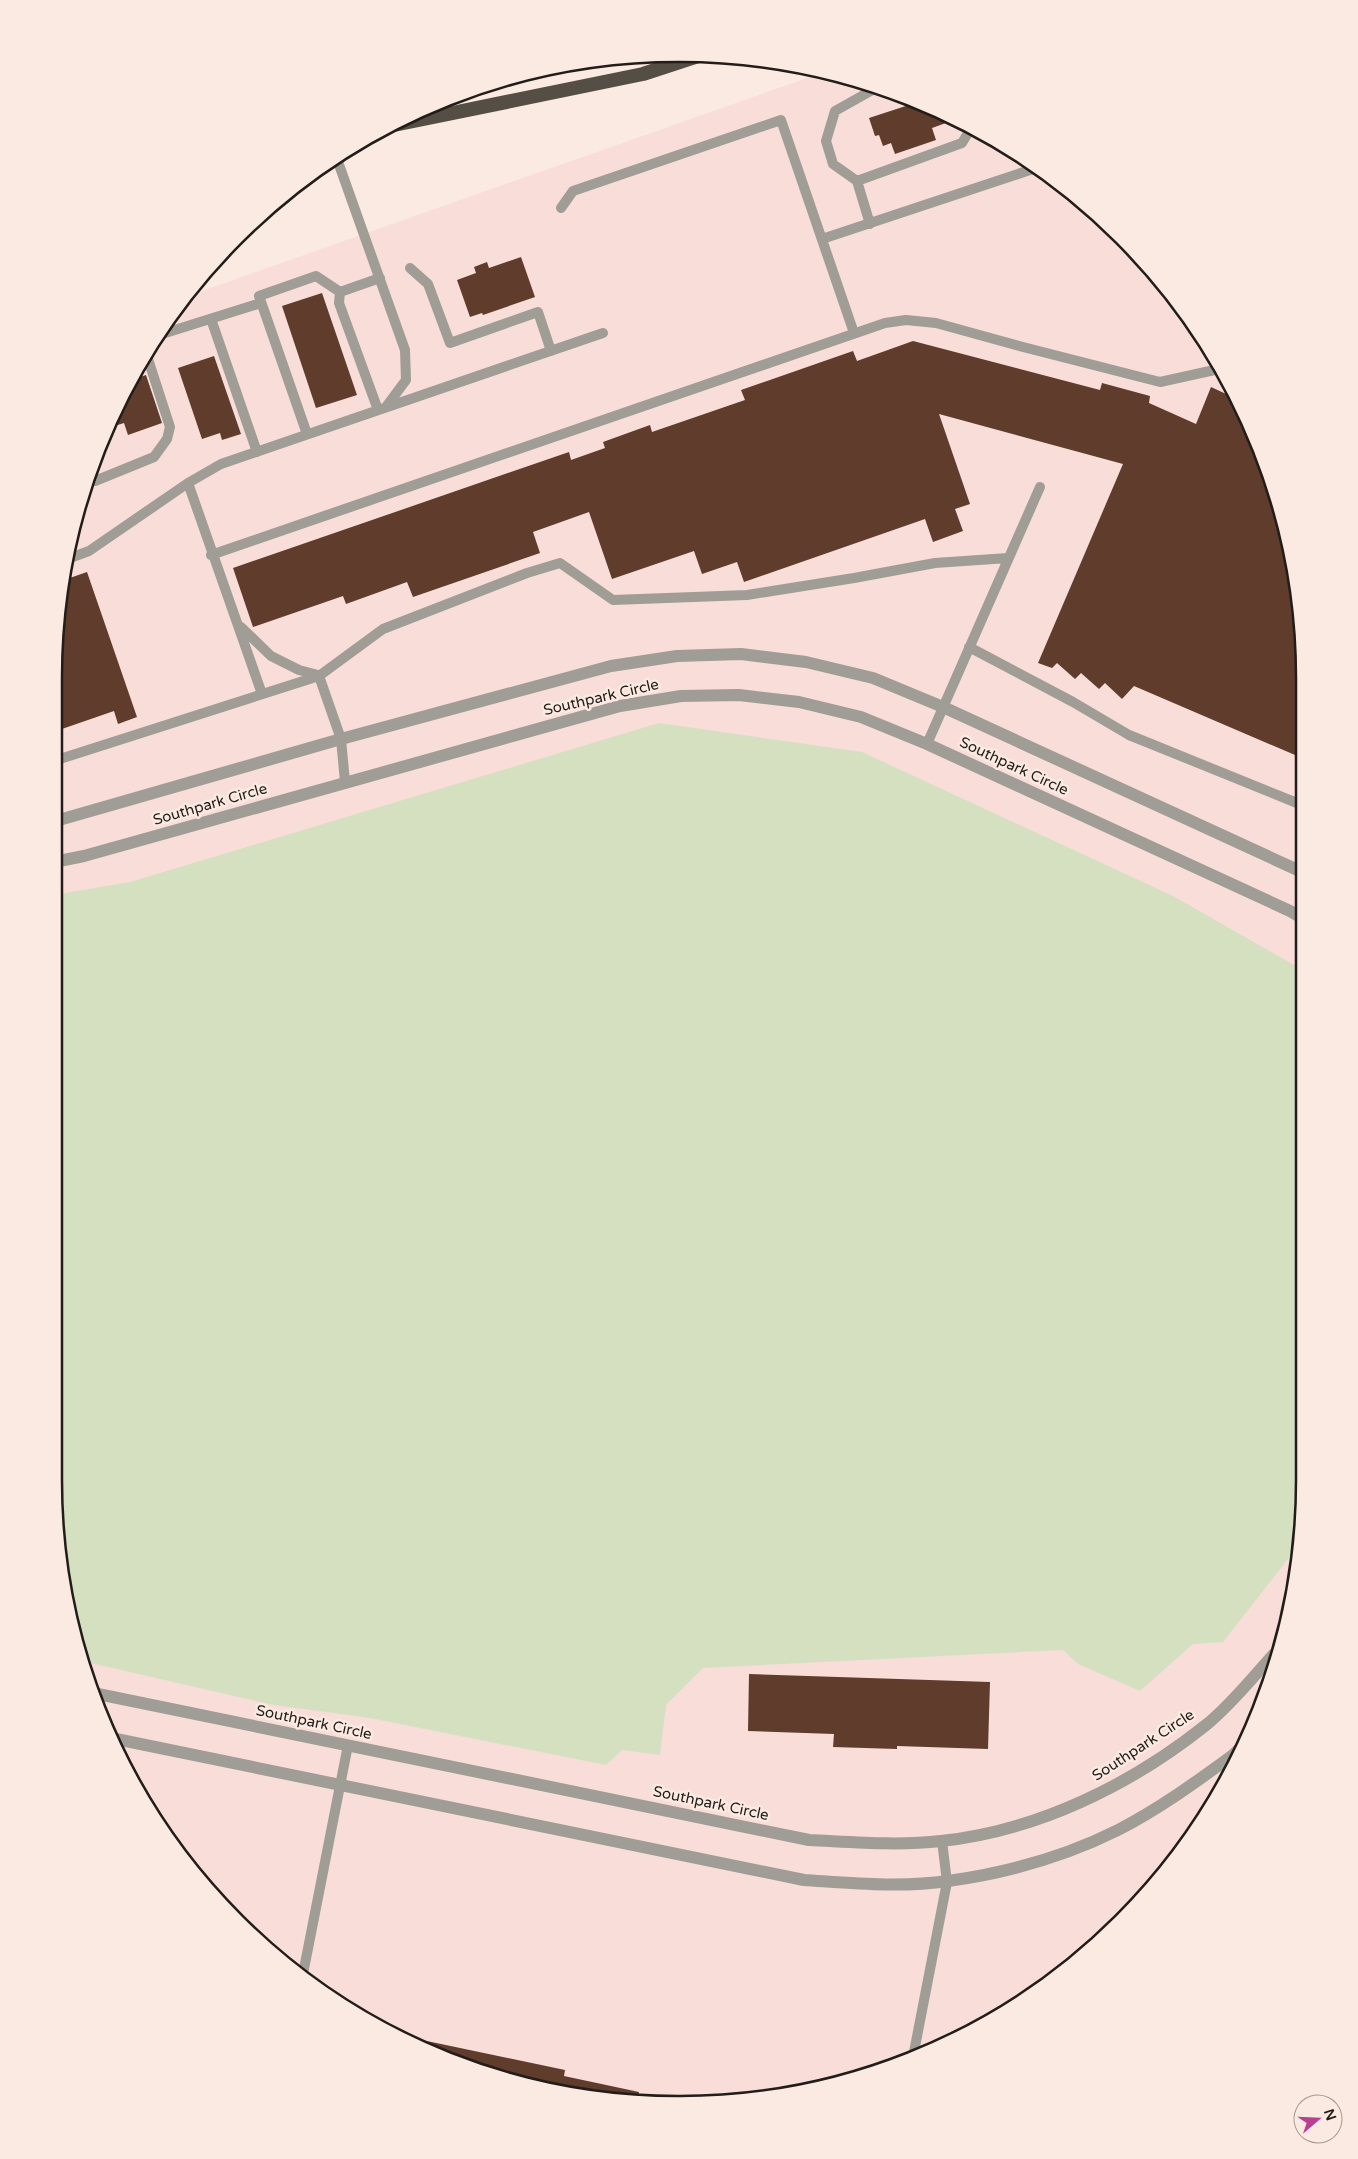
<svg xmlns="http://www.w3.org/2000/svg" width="1358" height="2159" viewBox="0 0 1358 2159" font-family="'Varela Round',sans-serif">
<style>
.commercial{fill:#f8ddd9}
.green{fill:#d5e0c1}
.building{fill:#5f3c2c}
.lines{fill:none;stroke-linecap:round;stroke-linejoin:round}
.service{stroke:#a09d96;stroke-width:10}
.tertiary{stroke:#a09d96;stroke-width:12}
.trunk{stroke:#554e44;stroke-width:14}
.labels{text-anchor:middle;stroke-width:5;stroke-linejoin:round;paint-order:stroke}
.street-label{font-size:15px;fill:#231d1a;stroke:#fbeae1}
.rim{fill:none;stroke:#231d1a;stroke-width:2.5}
</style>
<rect width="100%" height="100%" fill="#fbeae1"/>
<path class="commercial" d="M824 72 841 75 956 118 1060 183 1175 298 1240 402 1283 517 1303 638 1299 1561 1257 1719 1175 1861 1091 1950 1026 2000 955 2041 841 2084 679 2105 557 2093 478 2072 367 2022 298 1976 209 1892 159 1828 87 1681 59 1562V598L101 439 185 297Z"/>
<path class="green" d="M659 723 862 752 1173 896 1301 969 1299 1545 1223 1642 1193 1644 1140 1691 1078 1664 1063 1650 703 1668 666 1705 660 1755 622 1750 606 1765 370 1718 274 1705 82 1661 59 1562V894L130 882Z"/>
<path class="building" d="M915 103 957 119 932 128 936 140 895 154 891 143 883 146 879 135 875 136 869 118Z
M521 257 535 297 483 315 482 313 470 317 457 280 476 273 474 267 487 262 489 268Z
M322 293 357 395 316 408 282 306Z
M913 341 1100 390 1102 383 1150 396 1149 403 1196 424 1211 387 1237 399 1283 517 1303 638 1302 758 1134 686 1122 699 1105 683 1099 689 1081 673 1075 679 1057 663 1052 668 1038 663 1123 464 939 414 970 504 955 509 963 531 933 542 925 519 744 582 737 562 702 574 694 551 612 579 589 512 533 532 540 553 413 597 407 582 346 604 343 596 253 627 233 568 569 452 571 460 605 448 603 442 650 425 652 432 745 400 741 390 853 351 857 361Z
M214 356 241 434 222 440 220 433 202 439 178 368Z
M146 375 162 423 128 435 124 423 108 428 137 378Z
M87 572 137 717 118 724 114 711 59 730V598L64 580Z
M749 1674 990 1682 988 1749 897 1746V1749L833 1747 834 1734 748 1731Z
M422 2040 565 2070 564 2076 639 2092 638 2101 557 2093 478 2072 420 2046Z"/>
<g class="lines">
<path class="service" d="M337 159 405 350 406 380 386 407
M857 181 962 143 971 128
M561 208 573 191 781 120 854 333
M870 224 857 181 833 164 826 141 835 111 876 88
M822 239 1036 168
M410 268 428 284 450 343 538 312 551 351
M340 292 339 303 378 410
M211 319 257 452
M162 334 261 303
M307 434 259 296 316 276 340 292 380 278
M95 481 154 457 167 439 170 427 148 359
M188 483 262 694
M211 555 885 323 906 320 936 323 1023 347 1160 382 1219 369
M70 558 89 551 188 483 221 464 603 333
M241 627 271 656 299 670 318 675
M969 647 1073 702 1129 735 1302 805
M319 676 341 739 345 782
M927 744 1040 487
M59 756 63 758 319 676 383 629 527 573 560 563 613 600 747 595 854 578 935 563 1008 558
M302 1979 348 1745
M913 2057 947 1882 942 1841"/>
<path class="tertiary" d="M59 820 341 739 611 666 677 656 741 654 806 662 873 678 943 707 1302 872
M59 861 84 856 620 706 681 696 739 695 799 702 861 717 927 744 1290 911 1302 918
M93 1693 809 1840C853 1842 897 1846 941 1841 1037 1831 1131 1785 1206 1725 1230 1706 1253 1677 1274 1654
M116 1739 804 1880C851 1883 900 1888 948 1881 1006 1873 1066 1856 1118 1830 1159 1809 1196 1782 1233 1755L1240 1748"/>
<path class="trunk" d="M460 95 489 84
M394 125 643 74 698 56"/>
</g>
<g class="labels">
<g class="street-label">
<text transform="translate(601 697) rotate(-13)" y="5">Southpark Circle</text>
<text transform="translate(1014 766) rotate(25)" y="5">Southpark Circle</text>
<text transform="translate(210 804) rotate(-16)" y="5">Southpark Circle</text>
<text transform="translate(314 1722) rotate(12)" y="5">Southpark Circle</text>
<text transform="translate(1143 1745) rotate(-33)" y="5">Southpark Circle</text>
<text transform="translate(711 1803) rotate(12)" y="5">Southpark Circle</text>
</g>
</g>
<path d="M0 0H1358V2159H0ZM678 62H680A616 616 0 0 1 1296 678V1480A616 616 0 0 1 680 2096H678A616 616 0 0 1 62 1480V678A616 616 0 0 1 678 62Z" fill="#fbeae1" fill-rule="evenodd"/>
<path class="rim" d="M678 62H680A616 616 0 0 1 1296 678V1480A616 616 0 0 1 680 2096H678A616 616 0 0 1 62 1480V678A616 616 0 0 1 678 62Z"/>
<g transform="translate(1318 2119) rotate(71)"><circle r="24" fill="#fbeae1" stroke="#a59891"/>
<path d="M0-4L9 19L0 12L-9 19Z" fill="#ba3f92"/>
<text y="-8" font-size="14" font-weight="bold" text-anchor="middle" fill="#231d1a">N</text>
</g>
</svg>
